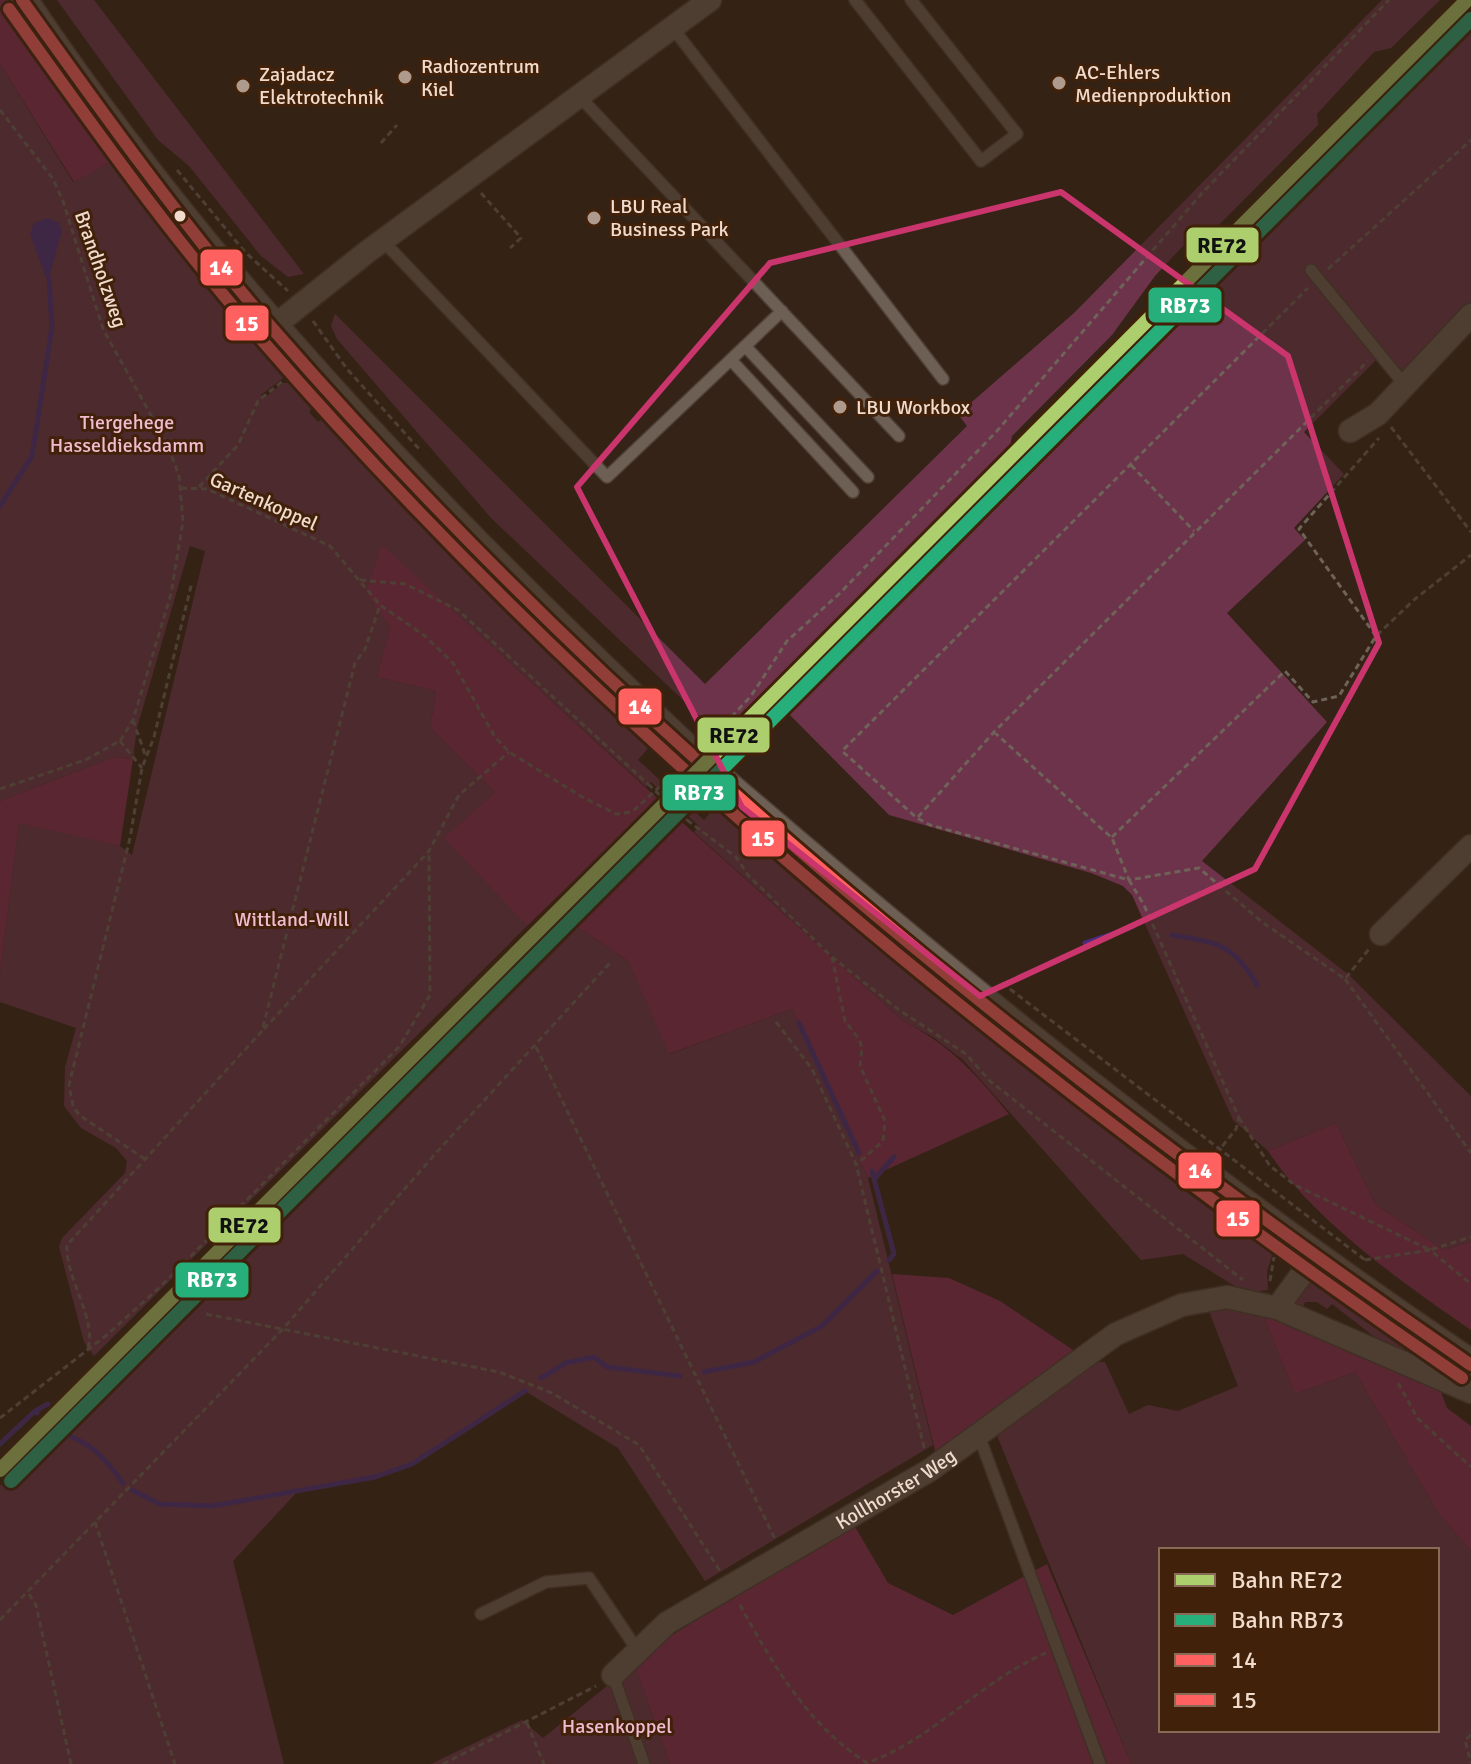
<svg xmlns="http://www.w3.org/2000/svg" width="1471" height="1764" viewBox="0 0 1471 1764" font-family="Signika,sans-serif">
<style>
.green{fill:#6c334a;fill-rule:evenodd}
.forest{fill:#852c54}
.water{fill:#4a2c7e}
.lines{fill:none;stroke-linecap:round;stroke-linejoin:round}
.stream{stroke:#4a2c7e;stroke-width:5}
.lane-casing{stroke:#4e4036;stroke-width:14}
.street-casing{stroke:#4e4036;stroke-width:25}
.secondary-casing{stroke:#4e4036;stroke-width:33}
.path{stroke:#6e6259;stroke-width:3;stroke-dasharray:6 4;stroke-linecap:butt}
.lane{stroke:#6e5f55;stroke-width:11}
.street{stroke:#6e5f55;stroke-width:22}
.secondary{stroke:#6e5f55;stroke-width:30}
.secondary-bridge-casing{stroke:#4e4036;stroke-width:33;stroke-linecap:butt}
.path-bridge{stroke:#6e6259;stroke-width:3;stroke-dasharray:6 4;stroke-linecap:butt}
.secondary-bridge{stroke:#6e5f55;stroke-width:30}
.bus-1-casing{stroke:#412109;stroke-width:18}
.bus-2-casing{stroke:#412109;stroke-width:18}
.bus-1{stroke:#ff6060;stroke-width:12}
.bus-2{stroke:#ff6060;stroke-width:12}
.rail-1-casing{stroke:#412109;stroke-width:20}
.rail-2-casing{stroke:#412109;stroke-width:20}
.rail-1{stroke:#adce6d;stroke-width:14}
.rail-2{stroke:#26ae7b;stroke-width:14}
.marked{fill:none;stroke:#c9356c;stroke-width:6;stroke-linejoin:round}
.poi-dot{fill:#ae9b8d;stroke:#412109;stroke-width:3}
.bus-dot{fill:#f0dbcd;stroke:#412109;stroke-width:3}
.labels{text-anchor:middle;stroke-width:6;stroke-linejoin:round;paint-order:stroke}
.poi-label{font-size:20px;fill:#f0dbcd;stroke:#412109;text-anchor:start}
.street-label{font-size:20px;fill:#f0dbcd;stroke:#412109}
.park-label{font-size:20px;fill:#f3bbd0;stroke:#412109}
.line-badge{stroke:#412109;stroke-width:3}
.badge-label{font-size:22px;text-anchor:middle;font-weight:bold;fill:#fff}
.pale-badge-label{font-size:22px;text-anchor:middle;font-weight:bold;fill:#111}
</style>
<rect width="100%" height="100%" fill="#342316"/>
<path class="green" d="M57 0H94L304 274 288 277 261 256 189 166 158 140Z
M1382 0H1440L1391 48 1374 52 1317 114 1318 125 1210 234 1182 247 1155 276 1112 335 1012 436 1010 447 722 737 491 518 337 339 331 326 335 314 705 684 967 426 958 414 1074 313Z
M1471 12V303L1402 372 1382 354 1304 432 1344 474 1294 528 1305 540 1227 613 1327 722 1202 861 1349 975 1471 1096V1242L1444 1250 1375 1204 1336 1123 1268 1151 1233 1120 1132 895 1123 886 1091 873 889 815 778 703 922 565 1128 351Z
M0 64 73 182 122 156 211 278 287 368 282 379 261 395 263 399 283 383H294L313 407 309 412 318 422 323 418 336 431 340 427 424 507 1177 1175 1274 1250 1267 1271 1268 1290 1246 1293 1183 1254 1141 1260 963 1060 933 1037 902 1020 694 832 699 826 651 782 646 787 382 546 390 627 377 677 436 691 430 728 495 792 445 838 527 926 94 1356 84 1342 59 1247 62 1238 125 1173 127 1161 116 1148 81 1128 64 1106 65 1067 76 1028 0 1002V972L19 822 120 846 132 855 205 551 190 546 137 728 133 759 114 757 0 801ZM649 747 715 807 704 820 638 760Z
M570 922 628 961 670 1054 792 1009 868 1178 933 1445 705 1581 618 1448 525 1391 412 1464 375 1477 297 1492 233 1561 284 1764H0V1486L124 1355Z
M1312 1277H1319L1471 1377V1386L1398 1355 1332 1304 1327 1309 1317 1302H1305L1303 1307 1296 1305V1295Z
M1222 1304 1262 1313 1295 1394 1355 1372 1439 1514 1471 1551V1764H1131L996 1433 1092 1362H1105L1129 1414 1148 1405 1178 1411 1238 1386 1208 1309ZM1161 1550H1437V1730H1161Z
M634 1664 670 1764H431L522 1720 543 1738Z"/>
<path class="forest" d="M0 0H9L122 156 74 182 0 64Z
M382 545 658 799 527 926 444 838 495 792 430 728 436 691 377 677 390 627 366 592Z
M114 757 133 759 120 846 19 823 0 972V801Z
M673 814 902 1020C952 1047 973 1071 1009 1114L868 1178 792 1009 669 1054 628 961 570 922Z
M1336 1123 1375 1204 1444 1250 1471 1242V1330C1404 1284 1312 1219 1268 1151Z
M892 1274 949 1278 1000 1301 1079 1354 936 1455Z
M1262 1313 1438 1384 1447 1408 1471 1426V1551L1439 1514 1355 1372 1295 1394Z
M854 1525 888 1583 953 1615 1047 1564 1131 1764H670L634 1664 672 1635Z"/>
<path class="water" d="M48 218 59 223 62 230 49 278H46L30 234 34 223Z"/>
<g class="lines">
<path class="stream" d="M0 506 32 456 52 327 49 278
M1172 935C1217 943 1233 943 1257 985
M1085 943 1133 927
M799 1023 859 1153
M872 1171 894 1254 889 1260
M874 1179 894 1157
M704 1372 754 1362 822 1326 877 1271
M541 1378 566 1363 594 1357 607 1367 680 1376
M35 1411 48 1404
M55 1430C91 1443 101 1453 123 1483
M0 1444 35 1411 37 1413
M132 1490 160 1504 212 1506 375 1477 412 1464 525 1391"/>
<defs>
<path id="lane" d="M855 0 981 161 1017 134 911 0
M672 27 943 379
M579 96 899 436
M383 241 607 477 782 311
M1311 270 1404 384
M745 346 868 477
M731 360 853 492
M979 1436 1100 1764
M481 1614 546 1582 589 1578 638 1651
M613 1675 644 1764"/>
<g id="street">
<path d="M273 327 367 252 710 0"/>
<path d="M1350 431 1378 414 1471 315"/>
<path d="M1381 934 1471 846"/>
<path d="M1277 1308 1316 1255"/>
<path id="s1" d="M613 1675 667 1623 930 1470 1116 1334 1182 1305 1227 1297 1277 1308 1471 1392"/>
</g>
<path id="secondary" d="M22 0C208 278 440 518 683 746
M722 782C961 988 1208 1188 1471 1365"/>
</defs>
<use href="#lane" class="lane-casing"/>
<use href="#street" class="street-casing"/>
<use href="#secondary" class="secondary-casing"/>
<path class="path" d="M0 110 53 179 63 201 103 329 168 446 179 476 183 521 171 594 133 720 120 741 85 760 0 789
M381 143 397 125
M177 170 245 252 288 291
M481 193 521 238 510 248
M1328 269 1471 140
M313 321 347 369 420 450
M1391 427 1471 532
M1131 465 1194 531
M199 487 238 445 258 401 288 377
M181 488 207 489 330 546 380 605 425 636 453 663 495 737 509 752 584 798 616 814 632 812 677 771
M360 580 405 584 458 610 648 784
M1376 636 1299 529 1379 438
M133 720 146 757
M994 732 1112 838 1129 880 1199 868 1262 922 1345 979 1369 949
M711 739 751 696 787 641 839 594 997 431 1203 192 1389 0
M120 741 142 768
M918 817 994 732 1368 361
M687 820 736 857 748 875 832 957 899 1010 966 1054 990 1081 1243 1280
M1112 837 1285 671 1313 702 1339 696 1376 636 1415 599 1471 555
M832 957 845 1021 859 1039 862 1048 860 1066 885 1121 883 1141 857 1164
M1345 979 1471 1153
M1002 983 1365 1260
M776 1022 812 1069 856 1164 925 1451
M264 1029 429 851 459 795 509 752
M536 1047 775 1539
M1239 1118 1270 1166 1295 1185 1430 1250 1471 1237
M1216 1154 1236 1129 1239 1118 1144 905 1129 880 930 825 917 818 842 751 1308 288
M145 1159 79 1115 73 1106 69 1085 130 838 142 768 154 737 192 582
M1365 1260 1430 1250 1471 1284
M1270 1281 1274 1257
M206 1314 499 1372 552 1393 639 1445 720 1571
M88 1348C97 1320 65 1277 67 1245L262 1031 355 663 365 649 380 605
M1398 1383 1418 1419 1471 1467
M0 1418 108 1334 161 1286 399 1047 430 995 429 851
M95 1522 175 1764
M29 1594 36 1605 71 1764
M740 1605C773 1665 808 1725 867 1763 934 1739 980 1681 1046 1653
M0 1620 282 1330 436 1153 610 963
M527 1723 544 1764
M1471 1735 1465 1740 1471 1763
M443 1764 596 1686"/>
<use href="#lane" class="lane"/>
<use href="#street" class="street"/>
<use href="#secondary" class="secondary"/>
<defs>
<path id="secondary-bridge" d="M683 746 722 782"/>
</defs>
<use href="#secondary-bridge" class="secondary-bridge-casing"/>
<path class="path-bridge" d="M648 784 687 820"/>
<use href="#secondary-bridge" class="secondary-bridge"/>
<defs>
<path id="bus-1" d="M22 0C102 112 182 224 272 328 619 728 1036 1065 1471 1365"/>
<path id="bus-2" d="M9 9C89 121 169 234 260 338 608 739 1026 1078 1462 1378"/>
</defs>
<use href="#bus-1" class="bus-1-casing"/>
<use href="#bus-2" class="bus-2-casing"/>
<use href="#bus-1" class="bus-1"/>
<use href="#bus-2" class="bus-2"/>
<defs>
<path id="rail-1" d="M0 1470 1467 0"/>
<path id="rail-2" d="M11 1481 1471 19"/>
</defs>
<use href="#rail-1" class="rail-1-casing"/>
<use href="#rail-2" class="rail-2-casing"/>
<use href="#rail-1" class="rail-1"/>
<use href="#rail-2" class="rail-2"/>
</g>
<path d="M0 0H1471V1764H0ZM1061 192 1288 356 1379 643 1255 869 980 996 742 807 577 487 770 263Z" fill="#342316" fill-opacity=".55" fill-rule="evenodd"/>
<path class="marked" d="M1061 192 1288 356 1379 643 1255 869 980 996 742 807 577 487 770 263Z"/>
<g class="poi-dot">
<circle cx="405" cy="77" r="8"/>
<circle cx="1059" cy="83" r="8"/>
<circle cx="243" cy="86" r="8"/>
<circle cx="594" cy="218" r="8"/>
<circle cx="840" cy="407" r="8"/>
</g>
<circle class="bus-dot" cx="180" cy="216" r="7"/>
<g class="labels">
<g class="poi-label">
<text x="421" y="73">Radiozentrum<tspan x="421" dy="23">Kiel</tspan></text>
<text x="1075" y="79">AC-Ehlers<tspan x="1075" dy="23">Medienproduktion</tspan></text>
<text x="259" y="81">Zajadacz<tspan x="259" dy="23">Elektrotechnik</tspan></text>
<text x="610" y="213">LBU Real<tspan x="610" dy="23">Business Park</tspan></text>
<text x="856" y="414">LBU Workbox</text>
</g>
<g class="street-label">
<text transform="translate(101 269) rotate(71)" y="7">Brandholzweg</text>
<text transform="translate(264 501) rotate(24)" y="7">Gartenkoppel</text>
<text dy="7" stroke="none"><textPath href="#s1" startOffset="340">Kollhorster Weg</textPath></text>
</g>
<g class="park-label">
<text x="127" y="429">Tiergehege<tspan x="127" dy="23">Hasseldieksdamm</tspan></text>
<text x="292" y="926">Wittland-Will</text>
<text x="617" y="1733">Hasenkoppel</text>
</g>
</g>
<g class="line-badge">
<rect x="1185" y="226" width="75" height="38" rx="8" fill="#adce6d"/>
<rect x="199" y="248" width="45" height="39" rx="8" fill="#ff6060"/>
<rect x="1147" y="286" width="76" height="38" rx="8" fill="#26ae7b"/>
<rect x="224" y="304" width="46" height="38" rx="8" fill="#ff6060"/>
<rect x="617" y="687" width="46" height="39" rx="8" fill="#ff6060"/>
<rect x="696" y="716" width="75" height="38" rx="8" fill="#adce6d"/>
<rect x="661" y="773" width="76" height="39" rx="8" fill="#26ae7b"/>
<rect x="740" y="819" width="46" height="39" rx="8" fill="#ff6060"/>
<rect x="1177" y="1151" width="46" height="39" rx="8" fill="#ff6060"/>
<rect x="1215" y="1199" width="46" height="39" rx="8" fill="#ff6060"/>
<rect x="207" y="1206" width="75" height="38" rx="8" fill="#adce6d"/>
<rect x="174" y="1261" width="76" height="38" rx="8" fill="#26ae7b"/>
</g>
<g class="badge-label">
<text x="221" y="275">14</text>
<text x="1185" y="313">RB73</text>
<text x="247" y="331">15</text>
<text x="640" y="714">14</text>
<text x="699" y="800">RB73</text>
<text x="763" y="846">15</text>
<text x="1200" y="1178">14</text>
<text x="1238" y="1226">15</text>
<text x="212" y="1287">RB73</text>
</g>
<g class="pale-badge-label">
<text x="1222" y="253">RE72</text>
<text x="734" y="743">RE72</text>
<text x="244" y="1233">RE72</text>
</g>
<rect x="1159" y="1548" width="280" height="184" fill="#412109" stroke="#876b57" stroke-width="2"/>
<rect x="1175" y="1574" width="40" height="12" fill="#adce6d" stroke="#876b57" stroke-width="2"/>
<text x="1231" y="1588" font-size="24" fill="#f0dbcd">Bahn RE72</text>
<rect x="1175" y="1614" width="40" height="12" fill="#26ae7b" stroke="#876b57" stroke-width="2"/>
<text x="1231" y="1628" font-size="24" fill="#f0dbcd">Bahn RB73</text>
<rect x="1175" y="1654" width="40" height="12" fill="#ff6060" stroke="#876b57" stroke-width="2"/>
<text x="1231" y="1668" font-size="24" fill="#f0dbcd">14</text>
<rect x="1175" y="1694" width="40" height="12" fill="#ff6060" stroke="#876b57" stroke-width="2"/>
<text x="1231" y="1708" font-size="24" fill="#f0dbcd">15</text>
</svg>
